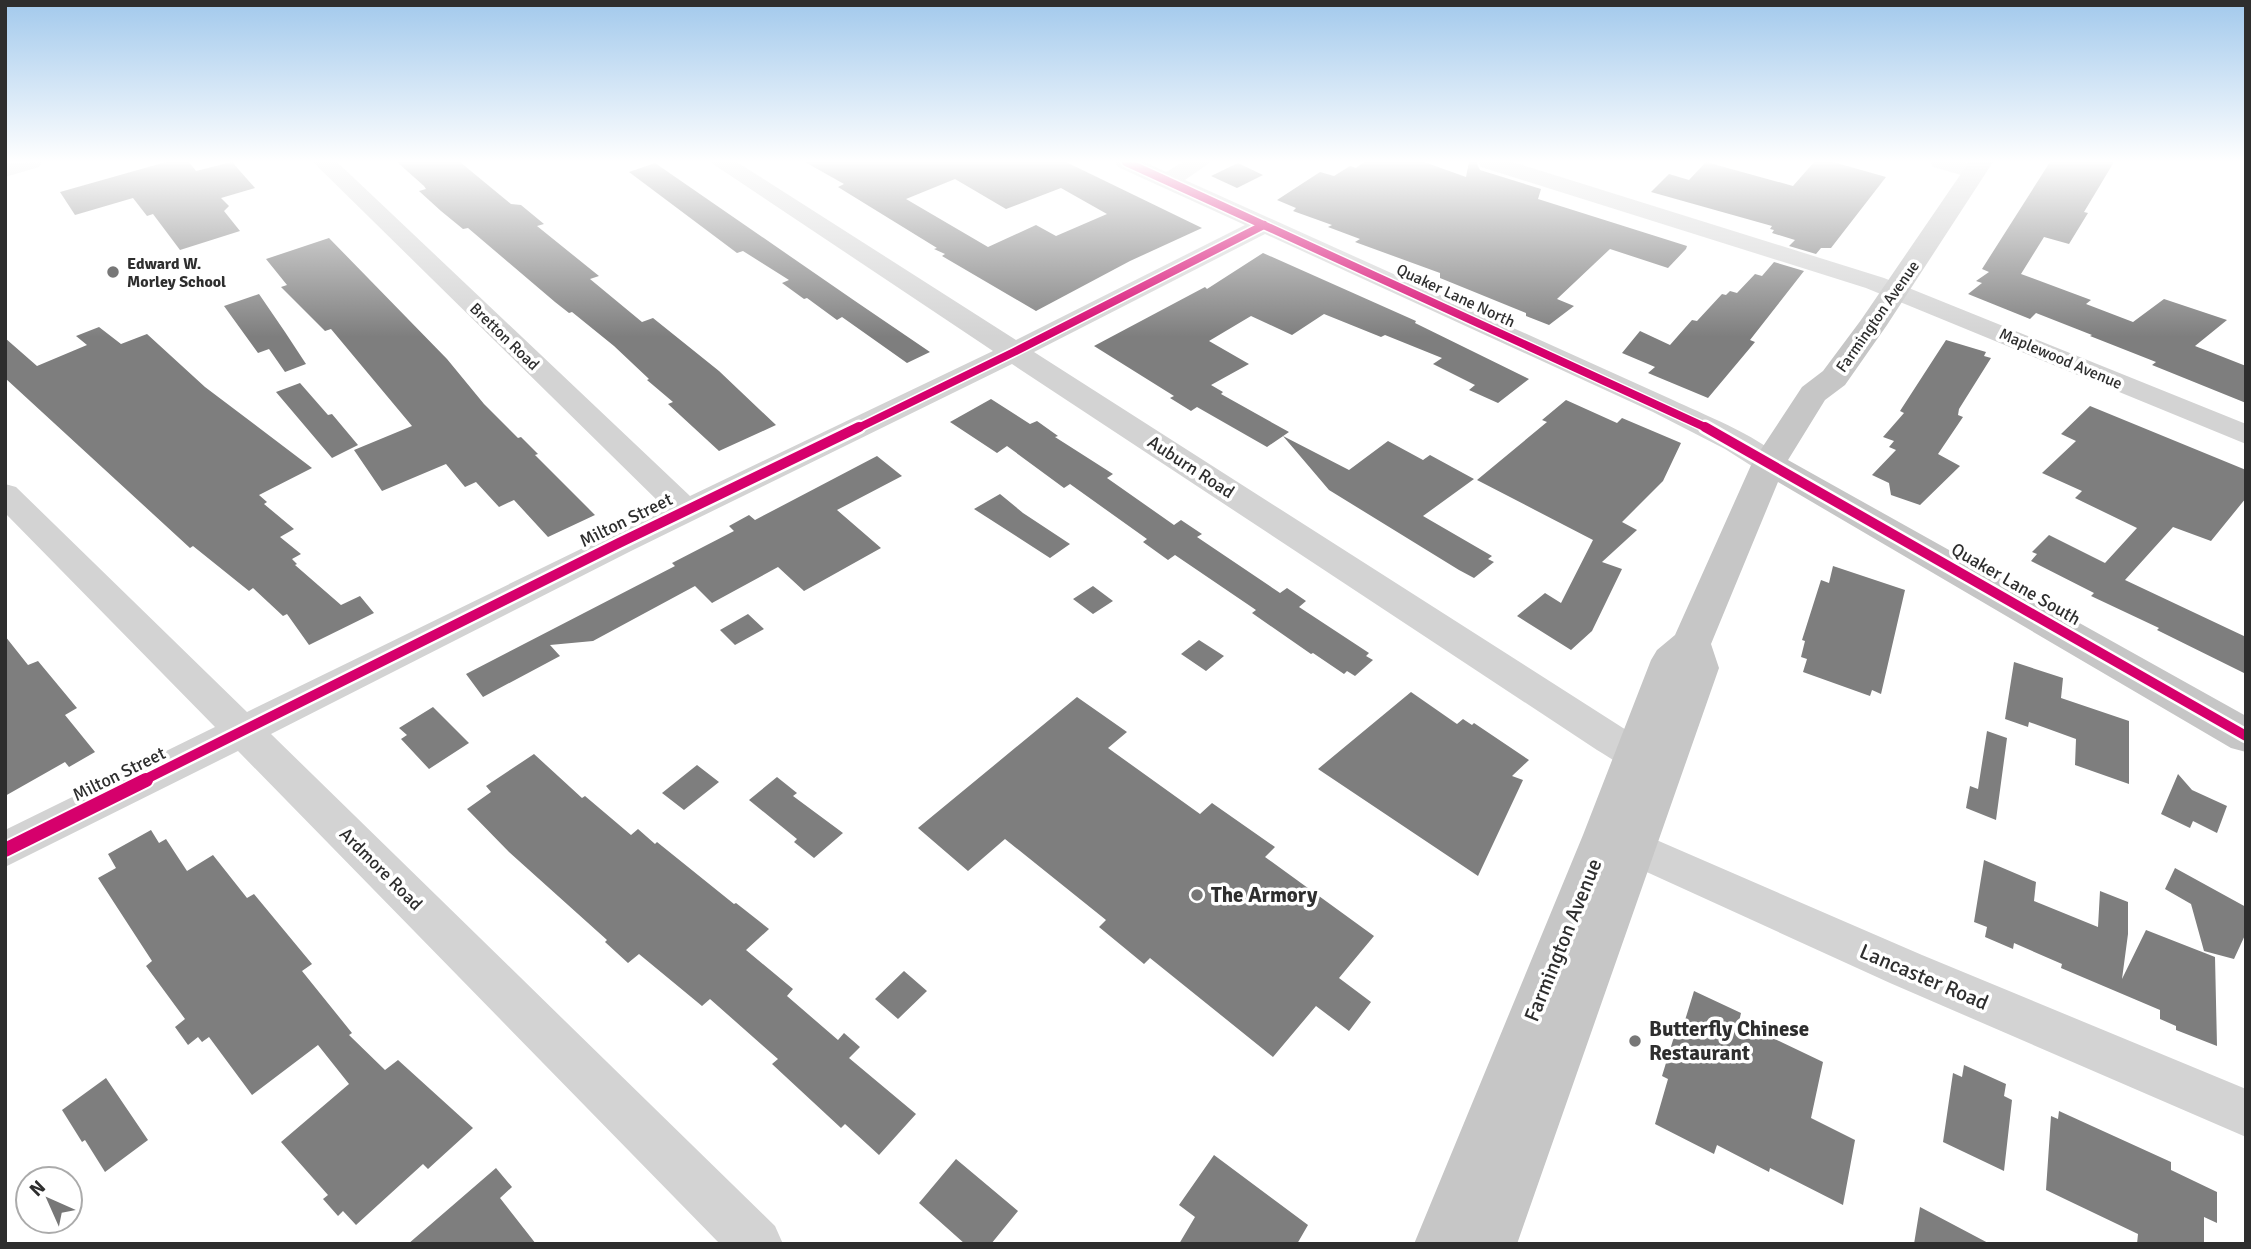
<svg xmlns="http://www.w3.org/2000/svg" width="2251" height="1249" viewBox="0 0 2251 1249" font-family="Signika,sans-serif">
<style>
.building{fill:#7e7e7e;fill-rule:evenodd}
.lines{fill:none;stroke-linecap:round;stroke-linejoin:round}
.minor{fill:#d3d3d3;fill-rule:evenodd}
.major{fill:#c6c6c6;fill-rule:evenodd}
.cycleway-far2-casing{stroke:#fff;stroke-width:11}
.cycleway-far1-casing{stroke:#fff;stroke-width:15}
.cycleway-casing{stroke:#fff;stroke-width:18}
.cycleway-far2{stroke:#d6006c;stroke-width:8}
.cycleway-far1{stroke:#d6006c;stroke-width:10}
.cycleway{stroke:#d6006c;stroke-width:14}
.poi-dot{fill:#777;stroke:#fff;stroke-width:2.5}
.labels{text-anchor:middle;stroke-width:7;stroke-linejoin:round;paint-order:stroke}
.far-poi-label{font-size:16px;font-weight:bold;fill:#2e2e2e;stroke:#fff;text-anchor:start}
.far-street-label{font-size:16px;fill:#2e2e2e;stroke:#fff}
.street-label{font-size:18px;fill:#2e2e2e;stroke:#fff}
.near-poi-label{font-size:21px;font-weight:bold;fill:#2e2e2e;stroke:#fff;text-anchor:start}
.near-street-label{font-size:21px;fill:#2e2e2e;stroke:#fff}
</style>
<rect width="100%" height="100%" fill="#fff"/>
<path class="building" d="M166 162H189L196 171 232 162 255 188 221 198 229 206 224 211 240 231 180 250 153 214 147 216 133 198 75 215 60 192Z
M397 162H460L511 204 521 205 544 224 537 226 599 276 590 279 642 322 653 318 719 371 776 425 719 451 668 404 673 402 647 380 649 379 614 346 572 312 569 313 555 302 468 228 463 229 441 211 419 191 426 189 424 186Z
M805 162H1066L1202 228 1130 261 1036 311 942 256 945 254 934 249 937 248 838 187 844 184ZM955 179 1006 209 1061 188 1107 214 1056 236 1036 225 988 247 906 199Z
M1364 162H1424L1466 177 1469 162H1476L1480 170 1541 189 1538 199 1687 246 1686 249 1668 268 1610 249 1557 299 1574 306 1549 325 1526 316V313L1440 278V273L1355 242 1360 239 1328 227 1332 225 1293 211 1296 208 1277 200 1320 172 1334 176 1350 166 1356 168Z
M1706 162 1793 186 1814 162H1833L1886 177 1831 248H1821L1816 254 1789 246 1795 240 1772 233 1774 230 1770 229 1772 226 1651 192 1669 174 1689 180Z
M2050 162H2114L2084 212 2088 213 2069 244 2044 237 2021 274 2091 300 2086 304 2133 322 2164 299 2227 320 2195 346 2246 366V403L2152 365 2156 362 2090 336 2092 335 2036 313 2030 319 1968 294 1982 283 1976 281 1989 272 1982 269Z
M655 163 855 301 930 352 907 363 842 317 837 320 807 298 804 299 782 283 789 280 743 251 737 253 629 172Z
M1238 163 1263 175 1237 188 1211 176Z
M329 238 447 359 484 404 518 438 521 437 538 454 535 455 595 515 548 537 514 500 499 507 476 482 465 487 446 464 382 491 354 450 412 426 331 329 325 331 281 287 287 285 266 259Z
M1263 253 1416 321 1415 323 1529 379 1498 403 1469 390 1475 385 1433 364 1442 358 1385 335 1381 337 1324 314 1292 335 1251 316 1209 341 1249 364 1211 385 1223 392 1221 394 1289 432 1267 447 1197 407 1191 411 1170 398 1174 396 1094 346 1205 287 1207 289Z
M1774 262 1804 271 1750 340 1755 342 1708 398 1648 373 1655 367 1622 353 1640 331 1670 345 1692 320 1697 321 1722 294 1726 295 1730 291 1737 293 1755 274 1762 276Z
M259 294 285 332 306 364 285 372 269 349 258 353 224 306Z
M99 327 121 344 147 334 205 387 312 468 259 495 267 502 264 504 294 529 280 537 301 554 292 559 297 564 295 565 341 605 360 596 374 613 309 645 287 614 283 616 253 588 249 591 193 546 190 548 5 378V338L37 366 87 345 76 336Z
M1946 340 1986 352 1984 356 1991 358 1959 409 1958 415 1963 417 1938 454 1960 466 1920 505 1891 495 1889 483 1872 475 1896 450 1889 447 1894 441 1883 437 1904 413 1900 411Z
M300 383 328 415 332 414 358 445 332 458 276 392Z
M991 399 1030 424 1037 421 1058 436 1055 437 1113 474 1107 478 1174 525 1181 520 1202 534 1197 537 1280 593 1287 588 1306 601 1299 607 1369 653 1366 656 1373 660 1355 676 1347 671 1344 674 1313 653 1311 654 1252 613 1256 610 1175 555 1168 560 1143 542 1147 539 1070 484 1064 488 1007 446 997 453 950 422Z
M1566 400 1617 423 1622 418 1681 443 1663 481 1622 522 1637 530 1602 562 1622 569 1592 631 1571 650 1517 616 1545 593 1561 603 1593 540 1477 480 1547 422 1542 420Z
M2090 406 2246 470V498L2211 541 2173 527 2125 580 2246 637V674L2157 630 2159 628 2091 596 2094 593 2031 561 2037 554 2032 552 2049 535 2105 563 2137 528 2075 498 2082 491 2042 473 2076 441 2061 434Z
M1283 436 1349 470 1388 441 1423 460 1430 455 1474 479 1423 516 1492 556 1488 559 1494 562 1474 578 1459 570 1329 490Z
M877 456 902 476 837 510 881 548 804 591 778 567 712 603 695 586 593 641 550 645 560 656 483 697 466 674 675 566 672 563 734 531 729 526 749 515 755 520Z
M1000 494 1023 513 1070 544 1050 558 974 509Z
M1833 566 1905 590 1881 694 1872 690 1870 696 1803 672 1807 659 1801 657 1805 641 1802 640 1821 580 1829 583Z
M1093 586 1113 601 1093 614 1073 599Z
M748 614 764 629 735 645 720 630Z
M5 636 28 665 38 661 77 708 65 715 95 752 69 767 65 762 5 796Z
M1199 640 1224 656 1206 671 1181 654Z
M2014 662 2063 678 2061 698 2129 721V784L2075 765 2076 739 2029 722 2028 727 2005 719Z
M1411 692 1457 724 1463 719 1472 725 1474 723 1529 760 1512 776 1523 780 1478 876 1318 769Z
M1077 697 1127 732 1108 748 1200 814 1212 803 1275 847 1265 857 1374 936 1339 978 1371 1002 1349 1031 1316 1006 1273 1057 1150 958 1144 964 1099 927 1106 920 1005 839 968 871 918 828Z
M433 707 469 743 429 769 401 739 407 735 399 728Z
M1987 731 2007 738 1996 820 1966 808 1970 786 1978 789Z
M534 754 582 798 585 796 631 835 638 829 655 844 657 842 734 904 736 903 769 929 746 950 793 989 787 996 838 1040 844 1033 860 1047 849 1058 916 1114 879 1155 845 1124 841 1128 772 1064 778 1059 710 999 702 1006 639 954 628 963 605 942 607 940 509 852 467 809 491 792 486 786Z
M697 765 719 782 684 810 662 793Z
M2178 774 2192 790 2227 806 2217 833 2193 821 2190 828 2161 814Z
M777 777 797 793 793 796 843 833 814 858 794 842 797 839 749 800Z
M151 830 159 843 166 839 187 871 213 855 247 898 254 894 312 964 302 971 352 1033 349 1035 385 1070 398 1060 473 1128 428 1169 423 1164 356 1225 343 1211 338 1216 323 1199 328 1195 281 1142 349 1084 318 1045 252 1095 209 1037 202 1042 198 1037 188 1045 175 1027 185 1019 146 966 152 961 98 878 116 868 108 854Z
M1984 860 2036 882 2034 901 2098 927 2100 891 2128 902V934L2122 979 2146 930 2215 957 2217 1046 2176 1030V1026L2160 1019V1010L2061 968 2062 964 2014 943 2013 949 1985 937 1987 927 1974 922Z
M2175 868 2246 907V933L2234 959 2204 951 2191 904 2165 889Z
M904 971 927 991 898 1019 875 999Z
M1694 991 1741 1013 1739 1022 1823 1062 1811 1118 1855 1140 1843 1205 1770 1168 1769 1172 1717 1145 1714 1154 1655 1124 1668 1079 1662 1076 1677 1027 1682 1030Z
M1964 1065 2006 1084 2004 1096 2012 1100 2004 1171 1943 1142 1953 1073 1962 1077Z
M106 1078 148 1140 105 1172 85 1140 82 1142 62 1110Z
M2059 1111 2171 1162V1170L2217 1192V1223L2204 1217V1244H2137L2138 1234 2046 1190 2051 1116 2058 1119Z
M1214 1155 1308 1225 1297 1244H1179L1195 1217 1179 1205Z
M956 1159 1018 1211 991 1244H965L919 1203Z
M496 1168 512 1187 500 1198 536 1244H408Z
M1920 1207 1990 1244H1914Z"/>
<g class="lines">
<path class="minor" d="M42 162 39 167 5 177V163Z
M313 162H337L690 496 993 351 710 162H737L1016 340 1245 225 1118 167 1115 162H1145L1166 172 1183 162H1211L1185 180 1673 400C1700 413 1769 440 1784 463L1780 470 1769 473 1758 470 1725 449 1653 412 1265 234 1034 352 1623 728 1673 756 1678 767 1673 778C1646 787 1620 763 1597 750L1012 364 631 551 271 734 775 1226 783 1244H720L238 751 5 867V830L215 727 5 513V484L16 487 247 712 665 508Z
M1478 162H1513L1884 278 2246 424V444L1866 288 1481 167Z
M1930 162C1946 162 1976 157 1986 172L1983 177 1975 179 1933 167Z
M1608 819 1922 955 2246 1089V1137L1890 983 1594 848 1588 836 1594 824Z"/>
<path class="major" d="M1969 162H1993L1887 325 1845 385 1825 400 1788 460 2246 716V752L2231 748 1778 482 1711 644 1719 668 1517 1244H1414L1583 835 1651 660 1657 650 1675 635 1752 463 1802 387 1823 371 1861 320Z"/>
<defs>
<path id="cycleway-far2" d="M1126 162 1709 429
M856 429 1014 352 1264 225"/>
<path id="cycleway-far1" d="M1705 427 2246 736
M142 781 619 543 859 427"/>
<path id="cycleway" d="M5 850 146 780"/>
</defs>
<use href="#cycleway-far2" class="cycleway-far2-casing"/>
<use href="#cycleway-far1" class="cycleway-far1-casing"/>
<use href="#cycleway" class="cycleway-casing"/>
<use href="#cycleway-far2" class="cycleway-far2"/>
<use href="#cycleway-far1" class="cycleway-far1"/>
<use href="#cycleway" class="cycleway"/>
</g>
<linearGradient id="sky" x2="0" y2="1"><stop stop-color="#a2c9ec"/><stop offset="0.48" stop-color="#fff"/><stop offset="1" stop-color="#fff" stop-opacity="0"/></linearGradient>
<rect width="2251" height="337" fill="url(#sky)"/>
<g class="poi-dot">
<circle cx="113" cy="272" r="7"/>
<circle cx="1197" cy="895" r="7"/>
<circle cx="1635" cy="1041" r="7"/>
</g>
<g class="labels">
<g class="far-poi-label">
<text x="127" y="269">Edward W.<tspan x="127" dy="18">Morley School</tspan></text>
</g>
<g class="far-street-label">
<text transform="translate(1456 295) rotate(25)" y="6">Quaker Lane North</text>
<text transform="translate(1877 316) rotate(-55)" y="6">Farmington Avenue</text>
<text transform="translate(505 336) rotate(44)" y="6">Bretton Road</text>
<text transform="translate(2061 358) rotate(23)" y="6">Maplewood Avenue</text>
</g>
<g class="street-label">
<text transform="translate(1191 467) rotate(33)" y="6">Auburn Road</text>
<text transform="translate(626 520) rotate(-26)" y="6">Milton Street</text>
<text transform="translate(2016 584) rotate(30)" y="6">Quaker Lane South</text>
<text transform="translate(119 774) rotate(-26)" y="6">Milton Street</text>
<text transform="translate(381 869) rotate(45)" y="6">Ardmore Road</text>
</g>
<g class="near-poi-label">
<text x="1211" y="902">The Armory</text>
<text x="1649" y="1036">Butterfly Chinese<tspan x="1649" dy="24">Restaurant</tspan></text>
</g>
<g class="near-street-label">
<text transform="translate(1563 940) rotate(-68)" y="7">Farmington Avenue</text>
<text transform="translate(1924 977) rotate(23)" y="7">Lancaster Road</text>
</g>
</g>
<rect width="2251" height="1249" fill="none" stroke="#2e2e2e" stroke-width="14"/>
<g transform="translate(49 1200) rotate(315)"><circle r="33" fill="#ffffff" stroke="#ababab" stroke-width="2"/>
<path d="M0-5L12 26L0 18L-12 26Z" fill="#777777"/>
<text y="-10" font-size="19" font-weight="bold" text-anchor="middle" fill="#2e2e2e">N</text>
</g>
</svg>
